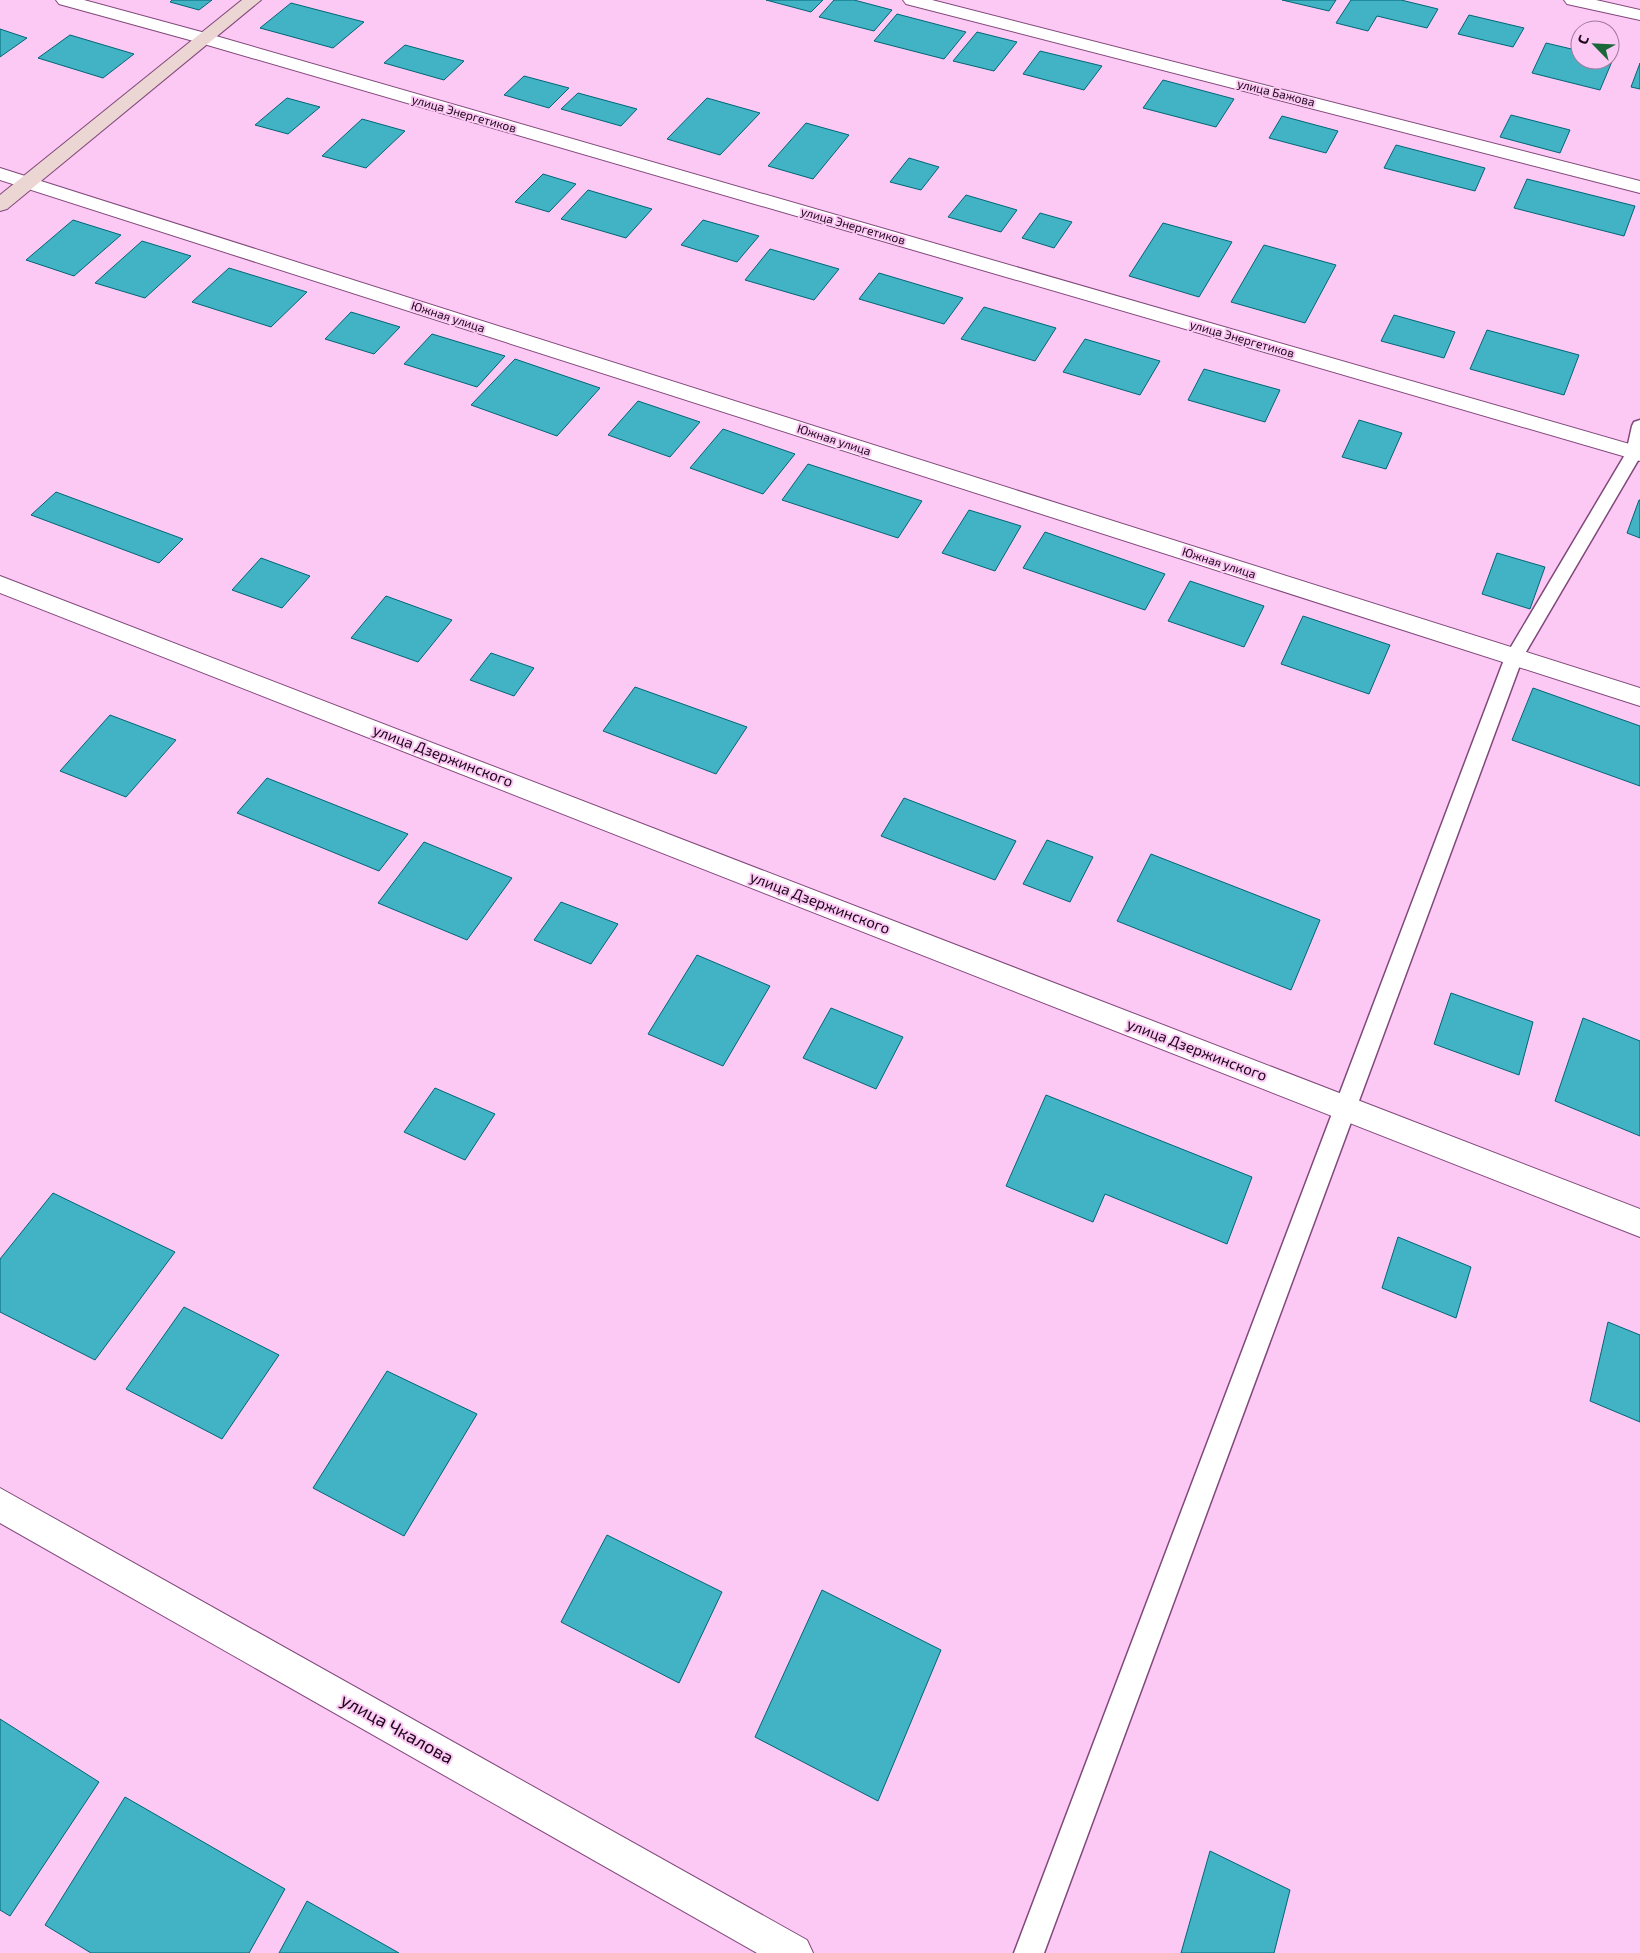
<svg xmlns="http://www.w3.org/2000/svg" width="1640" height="1953" viewBox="0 0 1640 1953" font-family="'Exo 2',sans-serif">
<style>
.building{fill:#42b2c5;stroke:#006775}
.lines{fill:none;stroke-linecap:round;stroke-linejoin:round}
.service-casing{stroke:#81497b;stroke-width:3}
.minor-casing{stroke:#81497b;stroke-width:2}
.secondary-casing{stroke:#81497b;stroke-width:2}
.service{fill:#fff;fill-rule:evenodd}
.minor{fill:#fff;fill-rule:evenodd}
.secondary{fill:#ecd6d3;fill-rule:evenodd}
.labels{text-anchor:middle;stroke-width:4;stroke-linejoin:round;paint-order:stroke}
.far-street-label{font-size:12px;fill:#1c0619;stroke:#fcc8f4}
.street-label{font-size:15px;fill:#1c0619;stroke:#fcc8f4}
.near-street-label{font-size:18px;fill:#1c0619;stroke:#fcc8f4}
</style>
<rect width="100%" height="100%" fill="#fcc8f4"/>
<path class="building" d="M172 0H212L199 10 170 2Z
M766 0H823L811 12Z
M834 0H854L892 10 874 31 819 17Z
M1282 0H1336L1329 11Z
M1351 0H1401L1438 9 1427 28 1377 16 1368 31 1336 23Z
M291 3 364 22 333 48 260 28Z
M897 14 966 32 944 59 874 41Z
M1469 15 1524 28 1513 47 1458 34Z
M0 29 27 38 0 57Z
M977 32 1017 42 994 71 953 61Z
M70 35 134 54 103 78 38 58Z
M1546 43 1580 51V60L1613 59 1600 90 1532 73Z
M405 45 464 61 444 80 384 63Z
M1040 51 1102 66 1084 90 1023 74Z
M1640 63V89L1631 87Z
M524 76 569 88 549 108 504 95Z
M1163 80 1234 99 1216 127 1143 108Z
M578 93 637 109 621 126 561 109Z
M287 98 320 107 288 134 255 125Z
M707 98 760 113 720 155 667 139Z
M1511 115 1570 130 1560 153 1500 137Z
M1282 116 1338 131 1326 153 1269 138Z
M362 119 405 131 366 168 322 156Z
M806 123 849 135 813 179 768 166Z
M1396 145 1485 168 1475 191 1384 168Z
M909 158 939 167 921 190 890 182Z
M543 174 576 184 549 212 515 202Z
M1527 179 1635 206 1624 236 1514 208Z
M588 190 652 209 626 238 561 219Z
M966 195 1017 210 1001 232 948 217Z
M1040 213 1072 222 1054 248 1022 238Z
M73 220 121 235 74 276 26 260Z
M703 220 759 236 737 262 681 245Z
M1163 223 1232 242 1199 297 1129 276Z
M142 241 191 256 145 298 95 283Z
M1264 245 1336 265 1305 323 1231 302Z
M770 249 839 269 814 300 745 280Z
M229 268 307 292 271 327 192 302Z
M879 273 963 298 944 324 859 299Z
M984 307 1056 328 1035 361 961 339Z
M351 312 400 327 374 354 325 339Z
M1394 315 1455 332 1444 358 1381 341Z
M1487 330 1579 355 1564 395 1470 369Z
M432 334 505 356 477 387 404 364Z
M1085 339 1160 361 1140 395 1063 372Z
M515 359 600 388 557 436 471 405Z
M1204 369 1280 390 1265 422 1188 400Z
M638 401 700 422 670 457 608 435Z
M1359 420 1402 433 1386 469 1342 457Z
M723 429 795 454 763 494 690 468Z
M808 464 922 501 898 538 782 500Z
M56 492 183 539 159 563 31 515Z
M1639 500H1640V538L1627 533Z
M969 510 1021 526 995 571 942 553Z
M1045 532 1165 574 1145 610 1023 568Z
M1497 553 1545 567 1530 609 1482 594Z
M261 558 310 576 282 608 232 590Z
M1190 581 1264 606 1244 647 1168 621Z
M386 596 452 620 418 662 351 638Z
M1303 616 1390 645 1369 694 1281 664Z
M491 653 534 668 514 696 470 680Z
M635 687 747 727 716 774 603 731Z
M1533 688 1640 726V786L1512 740Z
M110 715 176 740 126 797 60 771Z
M267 778 408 834 379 871 237 813Z
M904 798 1016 841 995 880 881 836Z
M1047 840 1093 857 1070 902 1023 884Z
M424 842 512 878 467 940 378 903Z
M1151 854 1320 920 1291 990 1117 921Z
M561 902 618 924 591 964 534 940Z
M697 955 770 986 723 1066 648 1034Z
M1451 993 1533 1022 1519 1075 1434 1044Z
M831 1008 903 1037 876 1089 803 1058Z
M1583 1018 1640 1041V1136L1555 1101Z
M435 1088 495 1114 465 1160 404 1132Z
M1046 1095 1252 1177 1227 1244 1105 1194 1093 1222 1006 1186Z
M53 1193 175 1252 95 1360 0 1312V1259Z
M1398 1237 1471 1267 1456 1318 1382 1288Z
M184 1307 279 1355 222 1439 126 1389Z
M1608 1322 1640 1335V1422L1590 1401Z
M387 1371 477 1414 404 1536 313 1488Z
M607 1535 722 1592 679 1683 561 1622Z
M822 1590 941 1650 878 1801 755 1737Z
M0 1719 99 1782 10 1916 0 1910Z
M125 1797 285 1889 249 1953H91L45 1925Z
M1210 1851 1290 1890 1274 1953H1181Z
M307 1901 399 1953H279Z"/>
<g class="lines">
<defs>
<path id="service" d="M1640 420V457L1523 657 1044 1953H1014L1505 657 1626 453 1632 426 1634 422Z"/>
<path id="minor" d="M56 0H84L209 34 1640 447V461L197 42 59 4Z
M903 0H932L1640 181V193L906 4Z
M1564 0H1596L1640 10V20L1567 4Z
M0 168 1640 688V706L0 180Z
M0 576 1640 1209V1237L0 593Z
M0 1488 807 1940 813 1953H757L0 1523Z"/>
<path id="secondary" d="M242 0H261L7 209 0 211V195Z"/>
</defs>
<use href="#service" class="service-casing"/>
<use href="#minor" class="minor-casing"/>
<use href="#secondary" class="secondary-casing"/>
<use href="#service" class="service"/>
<use href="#minor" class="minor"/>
<use href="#secondary" class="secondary"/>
</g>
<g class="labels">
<g class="far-street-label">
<text transform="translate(1276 93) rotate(14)" y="4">улица Бажова</text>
<text transform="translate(464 114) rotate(16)" y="4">улица Энергетиков</text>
<text transform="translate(853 226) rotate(16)" y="4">улица Энергетиков</text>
<text transform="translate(448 317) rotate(18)" y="4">Южная улица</text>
<text transform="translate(1242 339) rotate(16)" y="4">улица Энергетиков</text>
<text transform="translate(834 440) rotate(18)" y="4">Южная улица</text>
<text transform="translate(1219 563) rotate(18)" y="4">Южная улица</text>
</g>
<g class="street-label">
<text transform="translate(443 756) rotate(21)" y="5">улица Дзержинского</text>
<text transform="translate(820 903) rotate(21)" y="5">улица Дзержинского</text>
<text transform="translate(1197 1050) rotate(21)" y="5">улица Дзержинского</text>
</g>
<g class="near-street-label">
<text transform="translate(397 1729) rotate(29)" y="6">улица Чкалова</text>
</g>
</g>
<g transform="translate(1595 45) rotate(294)"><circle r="24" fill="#fcc8f4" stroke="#a27a9c"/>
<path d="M0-4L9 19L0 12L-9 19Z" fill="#1a6837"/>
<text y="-8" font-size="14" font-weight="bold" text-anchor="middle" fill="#1c0619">С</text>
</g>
</svg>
